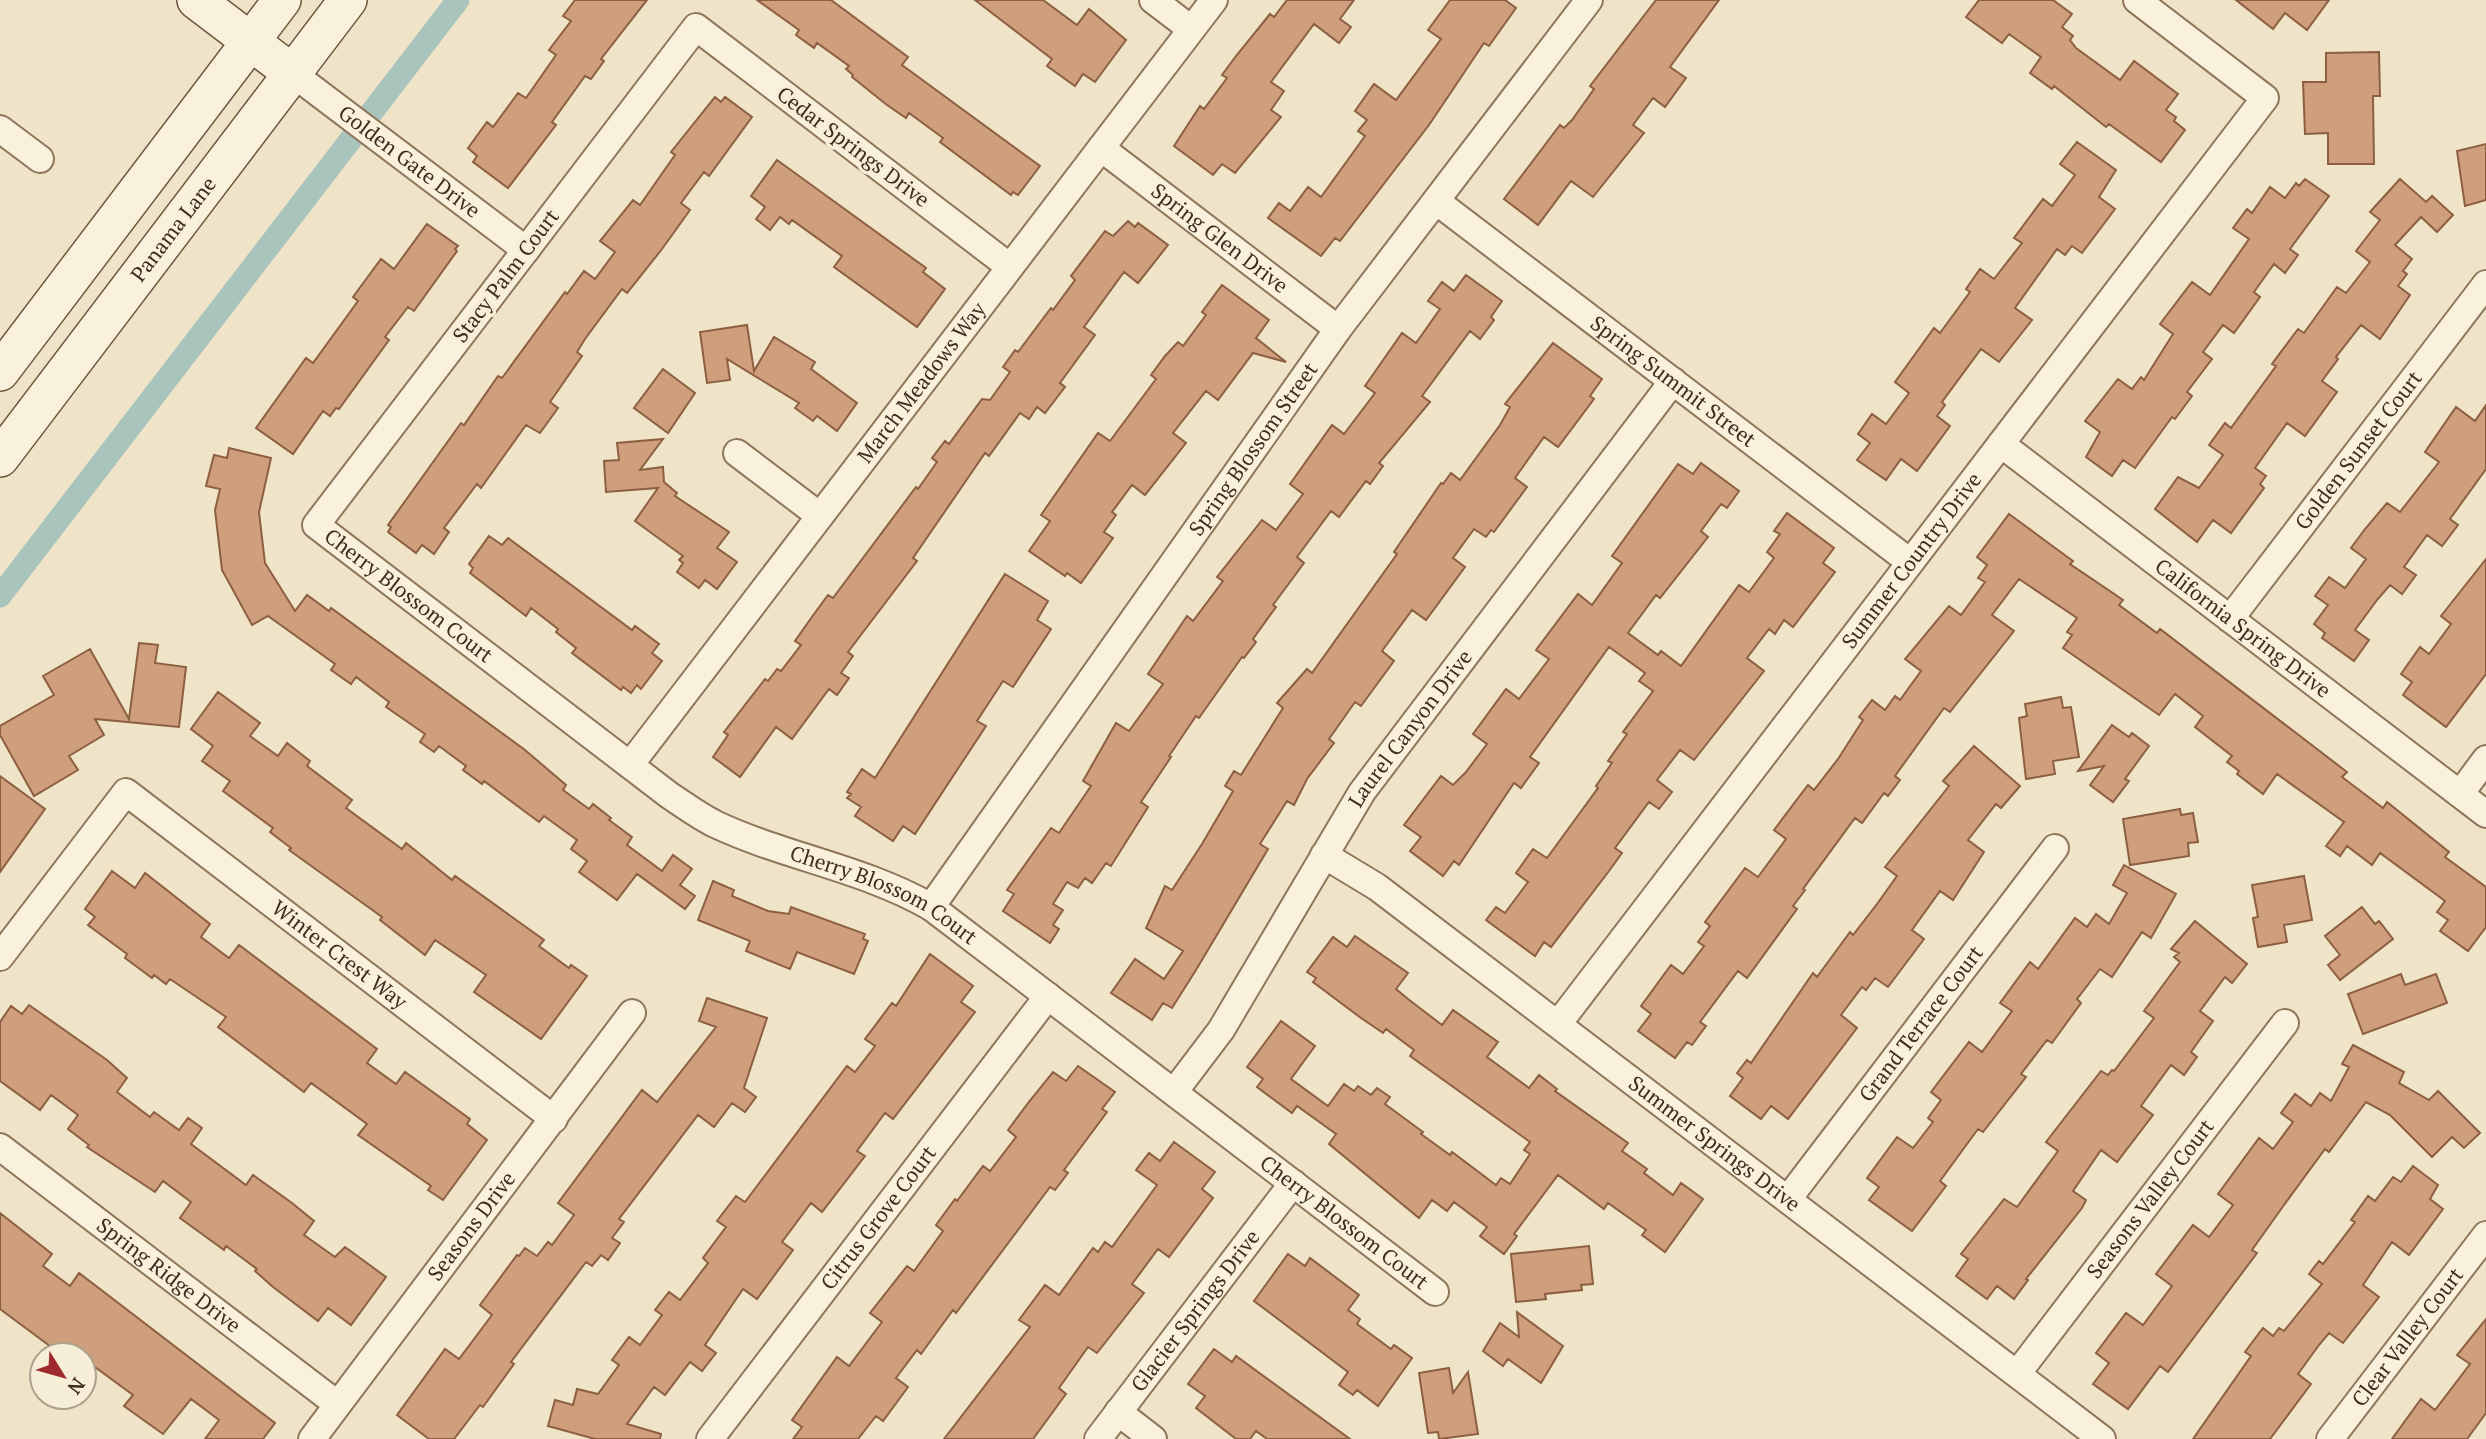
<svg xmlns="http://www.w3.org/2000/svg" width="2486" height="1439" viewBox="0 0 2486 1439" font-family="'PT Serif',serif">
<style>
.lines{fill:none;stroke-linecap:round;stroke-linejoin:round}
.canal{stroke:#a9c4bc;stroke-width:23}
.building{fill:#cf9f7d;stroke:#8d5f41;stroke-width:2}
.street-casing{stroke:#8d765c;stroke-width:30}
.secondary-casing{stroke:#6f573f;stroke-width:40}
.street{stroke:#faf1dc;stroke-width:26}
.secondary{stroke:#faf1dc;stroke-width:37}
.labels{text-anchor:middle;stroke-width:7;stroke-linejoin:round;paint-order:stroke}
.street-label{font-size:21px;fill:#3d2e20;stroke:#f7eed8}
</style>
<rect width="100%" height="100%" fill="#f0e4c8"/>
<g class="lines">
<path class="canal" d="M0 596 458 0"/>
</g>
<path class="building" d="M575 0H647L601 59 604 61 591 79 585 76 552 122 556 125 508 188 473 162 477 156 468 148 487 122 493 127 518 93 526 98 556 55 549 50 571 21 563 16Z
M757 0H831L908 57 902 65 1040 166 1018 195 1013 192 1011 195 940 142 943 138 909 113 906 118 887 105 852 77 853 75 846 69 849 66 817 43 814 48 796 35 799 30Z
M975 0H1043L1077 25 1089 9 1126 40 1095 82 1083 74 1075 86 1047 66 1052 59Z
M1287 0H1354L1340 19 1351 27 1339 43 1314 24 1271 82 1284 91 1271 110 1281 117 1235 173 1222 164 1213 175 1174 146 1200 106 1204 109 1227 78 1222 75 1236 56 1270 14 1274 17Z
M1450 0H1505L1516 8 1489 46 1484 43 1429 125 1340 241 1335 238 1321 256 1268 218 1279 203 1290 211 1308 187 1321 197 1365 136 1358 131 1367 120 1355 111 1374 84 1396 100 1441 39 1428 30Z
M1656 0H1719L1670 67 1686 78 1665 107 1653 98 1633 125 1644 133 1593 197 1571 181 1538 225 1504 199 1560 125 1564 128 1572 120 1594 89 1590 86Z
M1979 0H2053L2072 14 2062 27 2073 36 2070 40 2076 48 2120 80 2134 61 2178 94 2166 110 2176 117 2174 121 2185 130 2161 162 2109 124 2106 127 2054 86 2052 89 2030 73 2041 57 2009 34 2002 43 1966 17Z
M2236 0H2329L2307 30 2285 13 2273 29Z
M2379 52 2380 96H2373L2374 164H2328V133L2305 134 2303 82H2326V53Z
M715 97 721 102 725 97 752 117 709 176 704 172 681 203 690 210 662 249 627 293 622 289 585 339 577 352 582 356 550 402 558 408 540 433 526 425 481 488 477 484 444 528 449 532 434 554 422 545 416 553 388 532 391 527 388 525 461 423 464 425 498 376 502 378 565 292 567 294 584 271 595 279 615 252 600 241 633 200 640 205 675 155 671 152Z
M2077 142 2116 170 2099 197 2115 209 2082 253 2072 246 2065 255 2057 249 2015 308 2032 320 1999 362 1981 349 1942 402 1945 405 1937 416 1950 426 1917 471 1901 459 1886 480 1857 460 1870 443 1858 434 1872 414 1886 424 1909 393 1895 382 1934 328 1940 333 1970 292 1966 289 1980 269 1994 279 2022 243 2014 238 2043 199 2052 206 2075 175 2060 164Z
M2486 144V200L2465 206 2457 151Z
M777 160 926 268 923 272 945 289 917 327 834 267 842 256 792 220 789 224 780 217 770 230 756 219 765 207 751 196Z
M2305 179 2329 196 2290 249 2298 255 2285 273 2274 264 2254 292 2260 297 2234 333 2223 325 2203 352 2212 359 2187 392 2192 396 2175 419 2172 417 2135 468 2123 460 2112 476 2086 457 2100 432 2085 421 2118 379 2132 389 2141 377 2144 380 2173 334 2160 324 2192 282 2210 295 2249 239 2233 228 2247 209 2252 213 2270 187 2285 198 2296 183 2299 186Z
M2400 179 2426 202 2432 196 2453 215 2437 232 2421 217 2395 245 2412 259 2403 271 2407 274 2398 286 2410 295 2380 339 2361 325 2336 357 2338 359 2322 381 2337 392 2305 436 2287 423 2255 468 2266 476 2260 484 2264 488 2231 533 2213 520 2197 542 2155 509 2178 477 2199 488 2223 455 2209 445 2225 423 2231 428 2276 366 2272 364 2298 329 2304 333 2337 287 2346 293 2370 262 2356 251 2380 220 2370 212Z
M1128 221 1135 227 1138 223 1168 245 1138 283 1124 272 1084 327 1095 335 1060 383 1065 387 1045 413 1037 407 1029 419 1020 413 989 456 985 453 913 558 917 561 848 652 853 656 841 673 849 678 837 695 829 689 792 739 776 727 740 777 713 757 728 735 724 732 765 679 768 681 777 669 781 671 801 645 795 641 814 614 828 595 833 598 916 487 918 489 937 462 932 458 945 441 949 444 982 399 990 400 1010 372 1003 367 1015 350 1018 352 1051 308 1053 310 1075 280 1071 276 1105 231 1113 236Z
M427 224 458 246 455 249 457 251 414 311 408 307 385 337 389 340 339 409 336 408 330 416 323 411 293 454 256 428 306 358 313 363 358 301 353 297 381 259 394 269Z
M1466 275 1502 301 1491 317 1494 320 1480 339 1470 331 1422 396 1430 402 1379 463 1383 466 1370 484 1366 481 1339 517 1331 511 1297 557 1304 563 1273 605 1276 607 1253 639 1256 642 1244 658 1242 657 1199 718 1196 716 1169 756 1171 757 1141 802 1148 807 1111 866 1106 863 1092 883 1085 878 1078 888 1067 882 1053 904 1063 910 1053 925 1059 929 1050 943 1003 911 1014 894 1007 890 1051 828 1059 833 1091 786 1083 781 1116 723 1129 731 1163 684 1148 674 1187 616 1193 621 1223 581 1217 577 1262 520 1276 530 1303 494 1290 484 1332 425 1344 434 1375 393 1365 386 1402 333 1416 343 1440 309 1428 301 1442 282 1454 291Z
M1222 285 1269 320 1256 338 1286 362 1253 353 1218 400 1206 391 1173 433 1186 443 1145 495 1132 485 1112 512 1116 515 1104 532 1113 538 1081 583 1067 573 1065 576 1029 551 1050 521 1041 515 1098 433 1110 441 1156 379 1151 375 1165 356 1178 342 1183 346 1206 315 1202 312Z
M747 325 754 371 774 337 815 362 811 369 857 403 837 431 817 416 813 421 795 408 799 403 727 359 730 380 707 383 700 332Z
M1553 343 1602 379 1590 396 1594 399 1558 447 1544 437 1515 478 1527 487 1494 532 1491 530 1486 537 1474 529 1453 558 1465 567 1426 620 1412 610 1382 651 1394 661 1361 706 1355 702 1329 739 1334 743 1307 779 1294 805 1287 801 1260 844 1268 849 1196 970 1172 1008 1163 1003 1152 1020 1111 993 1135 959 1164 979 1183 951 1146 928 1165 886 1172 890 1202 844 1233 791 1225 786 1234 771 1241 775 1283 708 1277 703 1307 669 1312 673 1397 554 1394 552 1441 483 1443 484 1451 473 1460 480 1500 425 1510 407 1505 404Z
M663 369 695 393 668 433 634 408Z
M2486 405V469L2450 519 2458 525 2442 546 2427 535 2404 567 2416 575 2402 594 2390 585 2377 600 2355 630 2369 640 2354 661 2322 638 2325 633 2314 624 2328 605 2315 596 2329 577 2345 588 2366 559 2351 548 2365 529 2387 503 2400 512 2439 462 2425 452 2456 407 2475 421Z
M663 439 640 470 663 467 664 482 677 493 675 496 729 532 717 548 737 562 717 589 705 580 699 588 677 572 683 563 679 560 683 556 635 521 658 488 606 492 604 461 619 460 617 443Z
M229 448 271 458 259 512 265 563 295 611 307 595 329 611 331 608 525 750 566 785 563 790 589 809 593 804 611 818 609 820 632 837 627 845 662 871 673 855 692 869 680 885 695 896 685 909 637 874 617 900 579 872 587 861 571 849 577 840 544 816 539 822 484 781 482 784 463 770 466 766 439 746 434 752 420 742 425 734 386 707 389 702 356 677 351 684 331 670 335 664 268 616 252 625 222 570 215 510 220 489 206 486 214 455 227 458Z
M1701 463 1739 491 1727 508 1721 504 1701 531 1708 537 1660 598 1656 595 1628 633 1658 655 1661 651 1681 666 1739 585 1749 592 1774 558 1767 552 1780 534 1774 531 1787 513 1834 548 1823 563 1835 572 1793 627 1784 620 1775 634 1769 629 1747 658 1764 671 1694 760 1680 750 1657 780 1672 792 1659 809 1649 802 1615 848 1622 853 1609 871 1551 947 1544 942 1535 956 1486 920 1496 907 1505 913 1528 882 1516 873 1533 849 1547 858 1598 788 1596 786 1612 763 1608 761 1627 734 1623 732 1653 691 1639 681 1645 673 1609 647 1530 757 1539 763 1521 788 1514 783 1459 865 1454 861 1443 876 1410 851 1421 837 1404 825 1441 776 1453 785 1466 772 1487 744 1473 734 1506 689 1519 699 1549 659 1536 650 1578 594 1592 605 1622 563 1612 556 1678 464 1693 474Z
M2009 514 2073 561 2070 564 2123 600 2119 605 2157 633 2160 629 2347 772 2342 777 2383 808 2387 802 2449 852 2445 857 2486 887V927L2468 951 2440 931 2448 920 2437 912 2445 901 2380 853 2372 865 2347 846 2340 856 2326 846 2344 822 2277 774 2263 794 2237 774 2239 771 2227 762 2232 756 2195 727 2203 716 2175 694 2159 715 2063 648 2072 635 2067 632 2077 618 2019 579 1992 615 2014 631 1950 712 1944 708 1895 776 1900 780 1888 796 1884 793 1862 823 1855 818 1803 889 1805 890 1793 906 1797 909 1747 978 1738 971 1700 1022 1706 1026 1692 1045 1687 1042 1675 1058 1638 1031 1651 1014 1641 1006 1671 965 1683 974 1704 946 1698 942 1710 926 1705 922 1745 868 1758 877 1786 839 1774 830 1808 785 1814 790 1838 759 1863 720 1859 717 1872 700 1885 710 1895 696 1900 700 1921 671 1905 659 1949 606 1961 615 1985 582 1978 578 1987 565 1977 557Z
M489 536 502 545 508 538 632 630 635 626 659 644 652 653 662 661 641 689 637 685 631 693 623 687 621 690 572 653 576 648 556 632 558 629 531 608 526 616 470 573 473 568 469 564Z
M2486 559V674L2446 727 2403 695 2412 682 2401 674 2420 647 2429 654 2451 624 2441 616Z
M1005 574 1048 601 1037 620 1051 629 1013 687 1003 681 977 721 986 726 915 834 903 826 893 841 855 816 861 807 847 798 851 794 847 792 862 769 875 778Z
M139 643 158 645 155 663 186 667 179 727 95 719 104 735 69 756 78 770 34 796 0 735V726L54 695 43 676 90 649 129 719Z
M218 692 260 723 250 736 278 756 287 743 310 761 307 766 352 800 346 808 402 849 406 843 452 880 455 876 544 940 539 946 569 968 571 965 587 976 541 1039 474 992 486 975 435 940 425 955 380 920 382 917 289 850 291 848 270 832 273 828 223 791 230 781 202 761 213 746 191 729Z
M2061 697 2063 708 2071 707 2079 757 2053 761 2055 774 2026 779 2019 718 2027 716 2025 704Z
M2112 725 2129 737 2132 733 2149 746 2125 779 2129 781 2113 802 2090 785 2104 766 2078 771Z
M1974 746 2020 786 2001 808 1996 804 1968 840 1984 852 1953 900 1940 891 1912 930 1924 939 1888 987 1875 978 1866 990 1862 987 1841 1015 1857 1028 1788 1119 1771 1106 1761 1119 1730 1096 1743 1078 1737 1073 1747 1060 1751 1063 1813 973 1817 977 1850 932 1853 935 1877 904 1897 876 1885 867 1949 786 1943 781Z
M0 776 45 809 0 872Z
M2180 809 2181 815 2193 813 2198 842 2188 843 2189 856 2130 865 2123 819Z
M2124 865 2176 894 2151 938 2142 932 2112 977 2100 969 2077 999 2081 1003 2052 1043 2047 1040 2021 1074 2026 1077 1983 1132 1978 1129 1940 1181 1946 1186 1912 1231 1869 1200 1879 1187 1867 1178 1897 1137 1913 1148 1933 1122 1928 1118 1941 1100 1931 1092 1969 1042 1982 1052 2012 1011 2000 1003 2030 962 2038 969 2075 918 2087 927 2096 914 2109 924 2127 893 2113 885Z
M112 871 135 888 145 873 210 924 201 937 229 958 239 945 377 1049 367 1063 396 1084 405 1072 470 1119 467 1124 487 1140 443 1200 428 1190 431 1186 358 1135 367 1124 311 1083 304 1092 218 1027 226 1017 170 979 166 984 154 975 152 978 125 958 127 954 88 925 95 917 85 909Z
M2304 876 2312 920 2284 925 2287 942 2258 947 2253 918 2258 917 2252 885Z
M713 881 734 890 732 896 768 911 789 914 791 907 865 934 863 939 868 941 854 974 797 952 790 969 746 951 750 941 698 920Z
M2362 907 2375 924 2379 921 2393 939 2340 980 2328 965 2340 955 2325 936Z
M2195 921 2247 964 2232 983 2225 977 2200 1011 2213 1021 2191 1052 2197 1057 2184 1075 2171 1065 2141 1106 2153 1115 2117 1162 2101 1150 2073 1191 2086 1200 2082 1208 2026 1279 2028 1280 2014 1299 1997 1286 1987 1299 1956 1276 1968 1259 1961 1254 2004 1199 2017 1207 2058 1151 2046 1142 2101 1071 2108 1075 2112 1070 2114 1071 2154 1018 2144 1011 2180 962 2174 957 2179 953 2171 949Z
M1355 936 1408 973 1396 989 1408 999 1442 1025 1453 1010 1498 1042 1487 1057 1529 1088 1539 1075 1557 1089 1555 1091 1628 1143 1622 1151 1647 1169 1644 1173 1673 1195 1681 1183 1703 1199 1665 1252 1642 1235 1646 1230 1608 1203 1604 1209 1558 1175 1514 1234 1517 1236 1504 1254 1480 1236 1487 1227 1454 1202 1447 1211 1432 1200 1419 1218 1329 1144 1336 1134 1297 1106 1292 1113 1257 1087 1263 1079 1247 1067 1281 1021 1315 1046 1291 1079 1328 1106 1344 1084 1354 1091 1358 1086 1371 1095 1377 1088 1390 1097 1385 1104 1423 1132 1421 1134 1450 1155 1452 1152 1496 1185 1501 1178 1510 1184 1530 1154 1524 1150 1530 1142 1410 1056 1414 1050 1386 1029 1383 1033 1361 1018 1313 982 1316 978 1307 972 1333 937 1347 947Z
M930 954 973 986 961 1002 975 1012 893 1119 885 1113 857 1151 865 1156 822 1212 811 1203 782 1242 793 1250 757 1299 743 1289 705 1345 716 1353 702 1371 690 1362 665 1395 654 1387 627 1424 661 1434 660 1439H595L548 1426 555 1400 573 1405 577 1389 598 1394 619 1365 612 1360 629 1337 640 1345 662 1315 655 1310 669 1292 680 1300 708 1263 703 1258 726 1227 717 1221 736 1196 745 1202 847 1066 855 1072 875 1046 865 1039 892 1003 896 1006Z
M2401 974 2405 985 2436 974 2447 1003 2363 1034 2348 994Z
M707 998 767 1018 744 1088 756 1097 745 1112 732 1103 714 1127 698 1115 619 1219 624 1222 612 1238 620 1243 608 1260 601 1255 592 1266 586 1262 511 1362 514 1364 483 1407 480 1405 454 1439H429L397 1415 445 1349 459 1359 492 1315 480 1305 517 1255 519 1256 525 1248 537 1256 548 1242 552 1245 574 1215 558 1203 642 1090 657 1102 716 1027 699 1021Z
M29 1005 107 1060 127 1078 117 1092 150 1117 154 1112 179 1130 188 1118 202 1128 191 1144 246 1185 253 1175 292 1203 314 1221 304 1235 335 1257 345 1247 386 1277 351 1325 328 1308 318 1321 273 1287 255 1271 257 1269 226 1246 224 1250 180 1218 191 1202 163 1181 155 1192 87 1147 89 1145 68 1129 78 1115 51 1095 40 1110 0 1081V1022L11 1006 22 1014Z
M2353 1045 2404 1072 2399 1083 2429 1100 2438 1091 2480 1133 2464 1148 2452 1137 2432 1157 2390 1115 2366 1102 2329 1152 2325 1149 2284 1205 2252 1250 2257 1253 2168 1372 2160 1366 2128 1409 2093 1384 2109 1363 2096 1353 2126 1313 2143 1325 2172 1286 2156 1274 2193 1225 2209 1237 2233 1205 2218 1194 2259 1138 2273 1149 2293 1122 2281 1113 2295 1094 2311 1106 2320 1093 2331 1101 2349 1067 2342 1064Z
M1078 1066 1115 1092 1102 1109 1107 1112 1064 1170 1068 1173 1055 1190 1050 1187 956 1313 953 1310 921 1354 917 1350 896 1378 908 1387 883 1421 876 1416 858 1439H793L802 1427 792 1420 837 1357 849 1366 882 1322 870 1313 907 1266 914 1271 943 1231 936 1225 955 1199 957 1201 983 1166 990 1171 1016 1137 1008 1130 1028 1103 1053 1072 1066 1081Z
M1174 1142 1215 1172 1202 1189 1213 1198 1169 1257 1158 1249 1132 1284 1144 1293 1097 1353 1088 1347 1059 1388 1066 1394 1033 1439H944L1030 1327 1019 1320 1045 1285 1059 1295 1093 1248 1098 1252 1105 1242 1112 1247 1157 1185 1136 1170 1149 1153 1160 1161Z
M2413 1166 2438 1185 2430 1199 2443 1209 2409 1255 2392 1242 2363 1285 2379 1297 2343 1343 2329 1333 2319 1345 2298 1374 2311 1384 2270 1439H2193L2251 1356 2245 1352 2263 1328 2273 1336 2279 1328 2284 1331 2322 1284 2309 1274 2319 1261 2323 1264 2355 1222 2351 1220 2368 1196 2375 1201 2393 1177 2401 1182Z
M0 1213 52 1254 43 1266 70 1286 79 1273 275 1423 263 1439H205L219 1420 191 1399 163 1434 124 1406 133 1395 84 1359V1355H62L0 1309Z
M1589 1246 1593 1284 1581 1285 1582 1290 1545 1294 1546 1299 1516 1302 1511 1254Z
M1288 1254 1305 1266 1310 1258 1359 1295 1348 1310 1360 1319 1357 1324 1391 1349 1394 1345 1412 1358 1378 1406 1357 1390 1353 1395 1339 1385 1348 1372 1254 1301Z
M1517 1312 1563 1346 1541 1383 1508 1359 1503 1366 1483 1351 1500 1323 1519 1337Z
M2486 1319V1413L2467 1439H2392L2421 1399 2435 1410 2470 1364 2457 1355Z
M1214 1349 1232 1362 1236 1356 1350 1439H1267L1256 1431 1250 1439H1236L1196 1408 1205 1396 1188 1384Z
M1449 1368 1453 1393 1468 1372 1478 1434 1439 1439 1438 1432 1428 1433 1419 1373Z"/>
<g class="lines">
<defs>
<g id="street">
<path d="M1153 0 1191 29"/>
<path id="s1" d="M292 73 526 250"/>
<path d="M0 129 40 159"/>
<path id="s2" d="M1101 148 1338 329"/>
<path id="s3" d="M1436 201 1910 562"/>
<path id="s4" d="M1010 267 696 27 316 525 669 795C684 805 699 816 715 824 785 857 863 868 931 907L1435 1292"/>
<path id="s5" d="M2001 444 2486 814"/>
<path d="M737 453 820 516"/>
<path id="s6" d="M2230 619 2486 284"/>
<path id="s7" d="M630 765 1214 0"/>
<path d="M2460 794 2486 759"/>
<path id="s8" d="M1324 855 1377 887 2102 1439"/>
<path id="s9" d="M931 907 1338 329 1589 0"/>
<path id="s10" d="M0 957 126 792 554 1119"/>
<path id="s11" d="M1558 1024 2265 98 2137 0"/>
<path id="s12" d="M1174 1092 1221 1030 1362 792 1673 381"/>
<path id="s13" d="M0 1147 337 1404"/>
<path id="s14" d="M1788 1199 2055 848"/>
<path id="s15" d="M2017 1374 2285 1023"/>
<path d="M1118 1412 1153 1439"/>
<path id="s16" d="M312 1439 632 1013"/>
<path id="s17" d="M710 1439 1048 996"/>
<path id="s18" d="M1098 1439 1293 1183"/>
<path id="s19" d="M2330 1439 2486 1235"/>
</g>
<g id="secondary">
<path d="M196 0 292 73"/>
<path d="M0 372 282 0"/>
<path id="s20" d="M0 458 348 0"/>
</g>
</defs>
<use href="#street" class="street-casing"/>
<use href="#secondary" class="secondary-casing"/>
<use href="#street" class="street"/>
<use href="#secondary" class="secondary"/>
</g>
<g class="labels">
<g class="street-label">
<text transform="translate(853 147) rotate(37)" y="7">Cedar Springs Drive</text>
<text dy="7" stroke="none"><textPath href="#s1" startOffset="147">Golden Gate Drive</textPath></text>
<text dy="7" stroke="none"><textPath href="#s20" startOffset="287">Panama Lane</textPath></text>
<text dy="7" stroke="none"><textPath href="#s2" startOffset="149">Spring Glen Drive</textPath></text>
<text transform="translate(506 276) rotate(-53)" y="7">Stacy Palm Court</text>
<text dy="7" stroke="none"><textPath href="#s3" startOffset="298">Spring Summit Street</textPath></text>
<text dy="7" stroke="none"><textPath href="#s7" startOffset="481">March Meadows Way</textPath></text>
<text dy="7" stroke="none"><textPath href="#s9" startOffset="560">Spring Blossom Street</textPath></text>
<text dy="7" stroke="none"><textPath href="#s6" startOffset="212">Golden Sunset Court</textPath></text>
<text dy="7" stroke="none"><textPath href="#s11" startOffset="583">Summer Country Drive</textPath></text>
<text dy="7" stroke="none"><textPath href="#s4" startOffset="1138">Cherry Blossom Court</textPath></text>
<text dy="7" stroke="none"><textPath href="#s5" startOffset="304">California Spring Drive</textPath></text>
<text dy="7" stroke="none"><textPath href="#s12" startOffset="434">Laurel Canyon Drive</textPath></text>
<text dy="7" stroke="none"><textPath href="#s4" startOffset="1704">Cherry Blossom Court</textPath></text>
<text dy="7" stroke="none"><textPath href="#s10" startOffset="476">Winter Crest Way</textPath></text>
<text dy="7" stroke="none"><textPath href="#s14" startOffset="220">Grand Terrace Court</textPath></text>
<text dy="7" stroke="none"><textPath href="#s8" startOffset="486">Summer Springs Drive</textPath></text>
<text dy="7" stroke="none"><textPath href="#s15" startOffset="220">Seasons Valley Court</textPath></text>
<text dy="7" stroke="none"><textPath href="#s17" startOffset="278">Citrus Grove Court</textPath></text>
<text dy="7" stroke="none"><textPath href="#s4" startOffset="2272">Cherry Blossom Court</textPath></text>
<text dy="7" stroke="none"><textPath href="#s16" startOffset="266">Seasons Drive</textPath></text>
<text dy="7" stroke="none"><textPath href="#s13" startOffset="212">Spring Ridge Drive</textPath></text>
<text dy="7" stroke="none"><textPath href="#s18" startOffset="161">Glacier Springs Drive</textPath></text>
<text dy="7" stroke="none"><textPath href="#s19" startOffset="128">Clear Valley Court</textPath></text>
</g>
</g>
<g transform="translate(63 1376) rotate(127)"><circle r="33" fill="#f7eed8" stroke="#ada18e" stroke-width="2"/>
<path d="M0-5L12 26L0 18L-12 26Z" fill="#9e2a2b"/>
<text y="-10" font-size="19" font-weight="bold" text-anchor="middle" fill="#3d2e20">N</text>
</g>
</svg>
